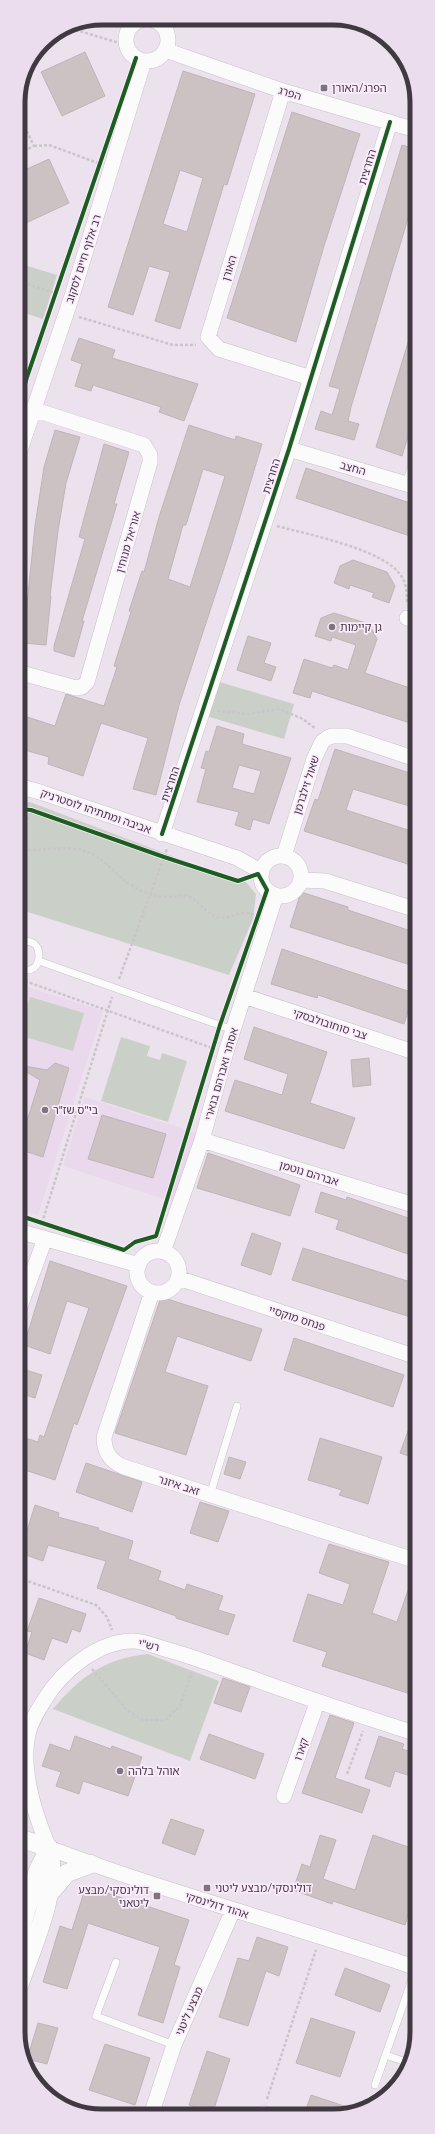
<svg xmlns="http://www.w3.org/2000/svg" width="435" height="2134" viewBox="0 0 435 2134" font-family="Lato,'Noto Sans Hebrew',sans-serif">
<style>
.built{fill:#ead8ed}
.green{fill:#cad0c7}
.building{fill:#ccc2c3;stroke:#bfb5b8;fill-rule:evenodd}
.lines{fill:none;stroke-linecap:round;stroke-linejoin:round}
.service-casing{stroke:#c9c1ca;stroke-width:8}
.minor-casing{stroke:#c9c1ca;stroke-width:16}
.tertiary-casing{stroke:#c9c1ca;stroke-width:19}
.path{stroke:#c9c5ca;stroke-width:2.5;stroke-dasharray:3 2;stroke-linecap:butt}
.service{stroke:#fcfbfc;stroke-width:7}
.minor{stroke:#fcfbfc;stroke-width:15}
.tertiary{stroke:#fcfbfc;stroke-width:18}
.cycleway-casing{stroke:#fbebfd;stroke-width:6}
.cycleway{stroke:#1b5e20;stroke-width:4}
.poi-dot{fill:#7d747e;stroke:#fbebfd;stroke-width:1.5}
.labels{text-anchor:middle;stroke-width:3.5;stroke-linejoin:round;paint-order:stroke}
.poi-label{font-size:11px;fill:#413942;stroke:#fbebfd;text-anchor:start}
.street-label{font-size:11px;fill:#413942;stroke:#fbebfd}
.rim{fill:none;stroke:#413942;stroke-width:5}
</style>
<rect width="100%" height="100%" fill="#ece2ee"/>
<path class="built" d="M18 984 103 1011 38 1215 18 1209Z
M85 1097 196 1133 173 1202 63 1166Z"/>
<path class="green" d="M18 263 57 275 43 319 18 311Z
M216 681 294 704 284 739 206 716Z
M30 802 238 881 246 882 256 894 253 919 229 975 18 909V803Z
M30 997 84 1013 73 1051 18 1035Z
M121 1037 150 1046 147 1056 160 1060 162 1053 187 1061 168 1122 101 1101Z
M148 1654 219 1681 190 1761 53 1709C80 1677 105 1658 148 1654Z"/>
<path class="building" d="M85 52 105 96 62 116 41 72Z
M183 71 255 94 227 185 224 184 180 329 155 321 170 272 149 266 133 315 108 307ZM180 170 203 178 187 232 163 224Z
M292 112 360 134 324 246 296 342 227 318Z
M402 145 416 149V192L351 407 348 421 359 424 354 440 315 429 321 411 332 415 340 389 329 386Z
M49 159 69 203 26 223 18 207V173Z
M414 323H416V410L402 456 376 447Z
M79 338 115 350 112 358 198 384 184 421 159 412 161 407 93 385 91 391 75 386 82 364 71 360Z
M189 425 235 440 236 436 262 444 231 547 179 705 156 795 133 789 148 738 101 723 83 776 48 764 49 757 18 748V714L55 726 66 694 104 706 117 667 114 666 131 612 129 611 142 571 144 572 159 517ZM203 469 225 476 190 587 168 579 183 525H186Z
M55 430 80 437 66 483 58 531 50 596H51L46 645 23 643 35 526 44 467Z
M104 444 129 452 114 504H117L82 621H84L74 657 54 651V646L85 539 79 537Z
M306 468 416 505V538L296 498Z
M353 560 387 572 395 586 389 603 372 597 374 593 350 585 349 589 334 583 340 566Z
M334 613 369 624 377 639 365 673 416 690V725L312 691 310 698 293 693 304 659 332 668 334 665 348 670 356 645 332 637 331 641 315 636 321 618Z
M248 636 271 643 264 663 276 667 271 681 237 670Z
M217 726 244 734 242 744 291 758 269 824 253 819 250 830 235 825 239 812 197 802 206 769 201 768 206 751 209 752ZM239 765 261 771 254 794 232 788Z
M335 749 416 775V808L353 789 346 810 417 833V867L304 831 315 799 318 800Z
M301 892 348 907V910L417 933V967L290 927Z
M282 949 414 993 404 1024 318 995 317 998 271 984Z
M254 1027 327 1052 310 1103 355 1118 344 1149 225 1111 235 1080 282 1095 288 1074 244 1059Z
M369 1058 371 1085 353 1087 351 1060Z
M55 1063 69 1068 43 1157 18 1149 40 1080 18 1067V1065L47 1070Z
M102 1115 166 1134 153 1178 88 1159Z
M208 1153 300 1185 290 1216 197 1188Z
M321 1192 346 1200 347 1197 417 1221V1228L408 1254 336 1229 339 1220 315 1212Z
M252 1233 281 1243 271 1275 241 1265Z
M303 1248 417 1284V1319L292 1280Z
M50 1261 127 1286 77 1425 74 1423 55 1480 19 1468V1436L38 1442 40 1435 44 1437 89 1308 67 1301 50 1354 24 1345Z
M161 1297 262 1329 251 1361 177 1336 165 1372 208 1386 186 1455 115 1433Z
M294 1338 404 1375 393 1407 284 1370Z
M19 1368 42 1375 35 1398 19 1393Z
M408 1431 417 1435V1459L400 1453Z
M320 1438 382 1457 368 1504 339 1495 342 1490 308 1480Z
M229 1457 246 1462 240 1479 224 1474Z
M86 1463 142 1482 132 1512 76 1492Z
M200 1502 229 1511 218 1542 190 1533Z
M35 1505 59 1513 58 1517 99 1528 98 1530 133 1541 128 1559 161 1571 158 1580 185 1590 187 1584 223 1596 218 1610 235 1615 228 1635 176 1618V1616L97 1588 106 1561 48 1545 43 1561 20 1553Z
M329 1544 389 1562 372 1613 397 1622 415 1570H417V1696L322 1666 327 1652 293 1641 308 1594 343 1605 350 1584 319 1573Z
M39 1598 86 1614 80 1632 72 1629 67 1643 52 1638 44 1660 25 1653 32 1632 27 1631Z
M223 1678 250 1687 241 1712 214 1703Z
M330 1715 354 1723 335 1778 370 1790 362 1813 302 1793Z
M209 1734 264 1754 255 1779 200 1759Z
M75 1736 111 1749 112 1746 142 1757 128 1796 83 1781 79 1794 56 1786 61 1772 42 1766 50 1744 70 1751Z
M379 1736 404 1744 402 1749 417 1754V1778L395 1771 390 1787 365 1778Z
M171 1819 204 1830 195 1855 162 1843Z
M320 1835 336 1840 323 1879 355 1890 373 1835 417 1850V1887L405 1925 333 1901 332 1904 293 1890 302 1864 310 1867Z
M86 1886 189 1920 174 1965 180 1967 163 2023 138 2015 160 1947 88 1923 67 1989 43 1982 60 1926 72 1930Z
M257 1937 288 1947 279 1976 266 1971 248 2026 219 2017 238 1958 249 1961Z
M345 1968 390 1985 380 2012 335 1995Z
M311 2018 355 2032 340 2077 296 2063Z
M38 2023 58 2028 47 2064 27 2059Z
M105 2044 150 2058 135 2105 89 2090Z
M207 2051 230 2059 212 2115H196L198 2108 189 2105Z
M311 2095 338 2104 355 2110 344 2115H304Z"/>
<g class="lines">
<defs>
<path id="service" d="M18 945C46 928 46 983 18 967
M39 961 233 1030
M210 1495 237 1406
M116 1962 96 2016 174 2045
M386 2055 411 2064
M375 2085 416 1968
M262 2115 264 2109"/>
<path id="minor" d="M126 40a21 21 0 1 1 42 0a21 21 0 1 1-42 0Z
M165 50 283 91 416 130
M283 91 208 337 219 349 311 378
M289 449 416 487
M18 456 71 299 144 61
M410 485 416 465
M407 618 416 621
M18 672 76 688 82 687 87 682 150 462V455L144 445 32 409
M18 786 40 792 237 858 262 872
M162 834 289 449 390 122
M284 856 314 759 322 742 327 738 332 736H347L416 759
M261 876a20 20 0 1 1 40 0a20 20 0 1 1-40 0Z
M301 880 325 881 417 910
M244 996 417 1053
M202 1140 417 1206
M18 1231 139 1265
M137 1272a21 21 0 1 1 42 0a21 21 0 1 1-42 0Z
M163 1252 202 1140 226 1052 276 895
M178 1278 417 1357
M152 1292 104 1437C104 1452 110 1461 124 1467L417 1561
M18 1312 45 1239
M417 1734C362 1716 308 1699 254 1679 224 1669 195 1657 165 1649 155 1646 143 1641 133 1641 98 1641 62 1671 45 1699 38 1710 31 1721 28 1734 20 1771 35 1815 49 1848 170 1894 295 1926 417 1968
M284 1796 317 1703
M151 2115 174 2045 233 1910"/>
<path id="tertiary" d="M19 1838 49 1848
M50 1893 67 1873 91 1864
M19 1935 38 1870 49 1848
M19 1986C33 1945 59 1892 49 1848"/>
</defs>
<use href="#service" class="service-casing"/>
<use href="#minor" class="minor-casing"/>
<use href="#tertiary" class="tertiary-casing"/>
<path class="path" d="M66 27 126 45
M18 113 34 146 18 154
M34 146 49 145 98 163
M18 281 58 294
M79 317 173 345H196
M277 526C309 535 385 549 402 577 407 585 407 595 407 604
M217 711 248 714 279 709 303 719 316 729
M18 843 34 805
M18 849C41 852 67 844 88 852 105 859 115 874 129 884 140 891 156 898 169 897 177 897 182 894 190 897 201 902 205 913 217 917 231 921 241 907 255 916
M119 979 167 849
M25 981 212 1048
M42 1223 112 997
M19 1578 96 1605 107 1617 112 1630
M92 1669 128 1711 143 1720H165L180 1706 192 1672
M347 1774 363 1731
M267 2099 316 1950"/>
<use href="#service" class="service"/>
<use href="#minor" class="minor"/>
<use href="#tertiary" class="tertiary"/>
<defs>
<path id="cycleway" d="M18 410 27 377 136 58
M162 834 289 449 390 122
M18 1215 124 1250 135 1242 156 1236 220 1025 267 890 258 874 238 881 164 857 31 810 19 809"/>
</defs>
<use href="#cycleway" class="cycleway-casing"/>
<use href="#cycleway" class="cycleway"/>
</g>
<g class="poi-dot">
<rect x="320" y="84" width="8" height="8" rx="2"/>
<circle cx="332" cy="627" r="4"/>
<circle cx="45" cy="1110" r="4"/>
<circle cx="120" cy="1771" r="4"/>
<rect x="203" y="1884" width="8" height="8" rx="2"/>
<rect x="153" y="1892" width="8" height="8" rx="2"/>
</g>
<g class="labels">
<g class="poi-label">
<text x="332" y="92">הפרג/האורן</text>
<text x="340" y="631">גן קיימות</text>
<text x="53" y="1114">בי"ס שז"ר</text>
<text x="128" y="1775">אוהל בלהה</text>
<text x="215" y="1892">דולינסקי/מבצע ליטני</text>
<text x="149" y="1894" text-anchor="end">דולינסקי/מבצע<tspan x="149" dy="13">ליטאני</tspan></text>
</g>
<g class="street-label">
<text transform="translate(290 93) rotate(17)" y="4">הפרג</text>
<text transform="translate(367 167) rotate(-73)" y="4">החרצית</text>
<text transform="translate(83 259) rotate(-72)" y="4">רב אלוף חיים לסקוב</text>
<text transform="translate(229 268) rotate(-73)" y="4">האורן</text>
<text transform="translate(353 468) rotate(16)" y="4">החצב</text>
<text transform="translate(271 476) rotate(-72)" y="4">החרצית</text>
<text transform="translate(128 542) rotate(-74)" y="4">אוריאל מנוחין</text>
<text transform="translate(170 784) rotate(-71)" y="4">החרצית</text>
<text transform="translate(306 785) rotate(-72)" y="4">שאול זילברמן</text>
<text transform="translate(96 811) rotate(19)" y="4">אביבה ומתתיהו לוסטרניק</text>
<text transform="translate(330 1024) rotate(18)" y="4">צבי סוחובולבסקי</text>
<text transform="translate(221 1074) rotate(-74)" y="4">אסתר ואברהם בנארי</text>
<text transform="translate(309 1173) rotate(17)" y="4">אברהם נוטמן</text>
<text transform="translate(297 1318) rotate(18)" y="4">פנחס מוקסיי</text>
<text transform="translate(179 1485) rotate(18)" y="4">זאב איזנר</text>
<text transform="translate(149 1645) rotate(13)" y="4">רש"י</text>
<text transform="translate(301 1749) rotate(-71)" y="4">קארו</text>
<text transform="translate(217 1905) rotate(17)" y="4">אהוד דולינסקי</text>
<text transform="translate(189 2011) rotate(-66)" y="4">מבצע ליטני</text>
</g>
</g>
<path d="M0 0H435V2134H0ZM102 25H333A77 77 0 0 1 410 102V2032A77 77 0 0 1 333 2109H102A77 77 0 0 1 25 2032V102A77 77 0 0 1 102 25Z" fill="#ecddee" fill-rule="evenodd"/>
<path class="rim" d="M102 25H333A77 77 0 0 1 410 102V2032A77 77 0 0 1 333 2109H102A77 77 0 0 1 25 2032V102A77 77 0 0 1 102 25Z"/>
</svg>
